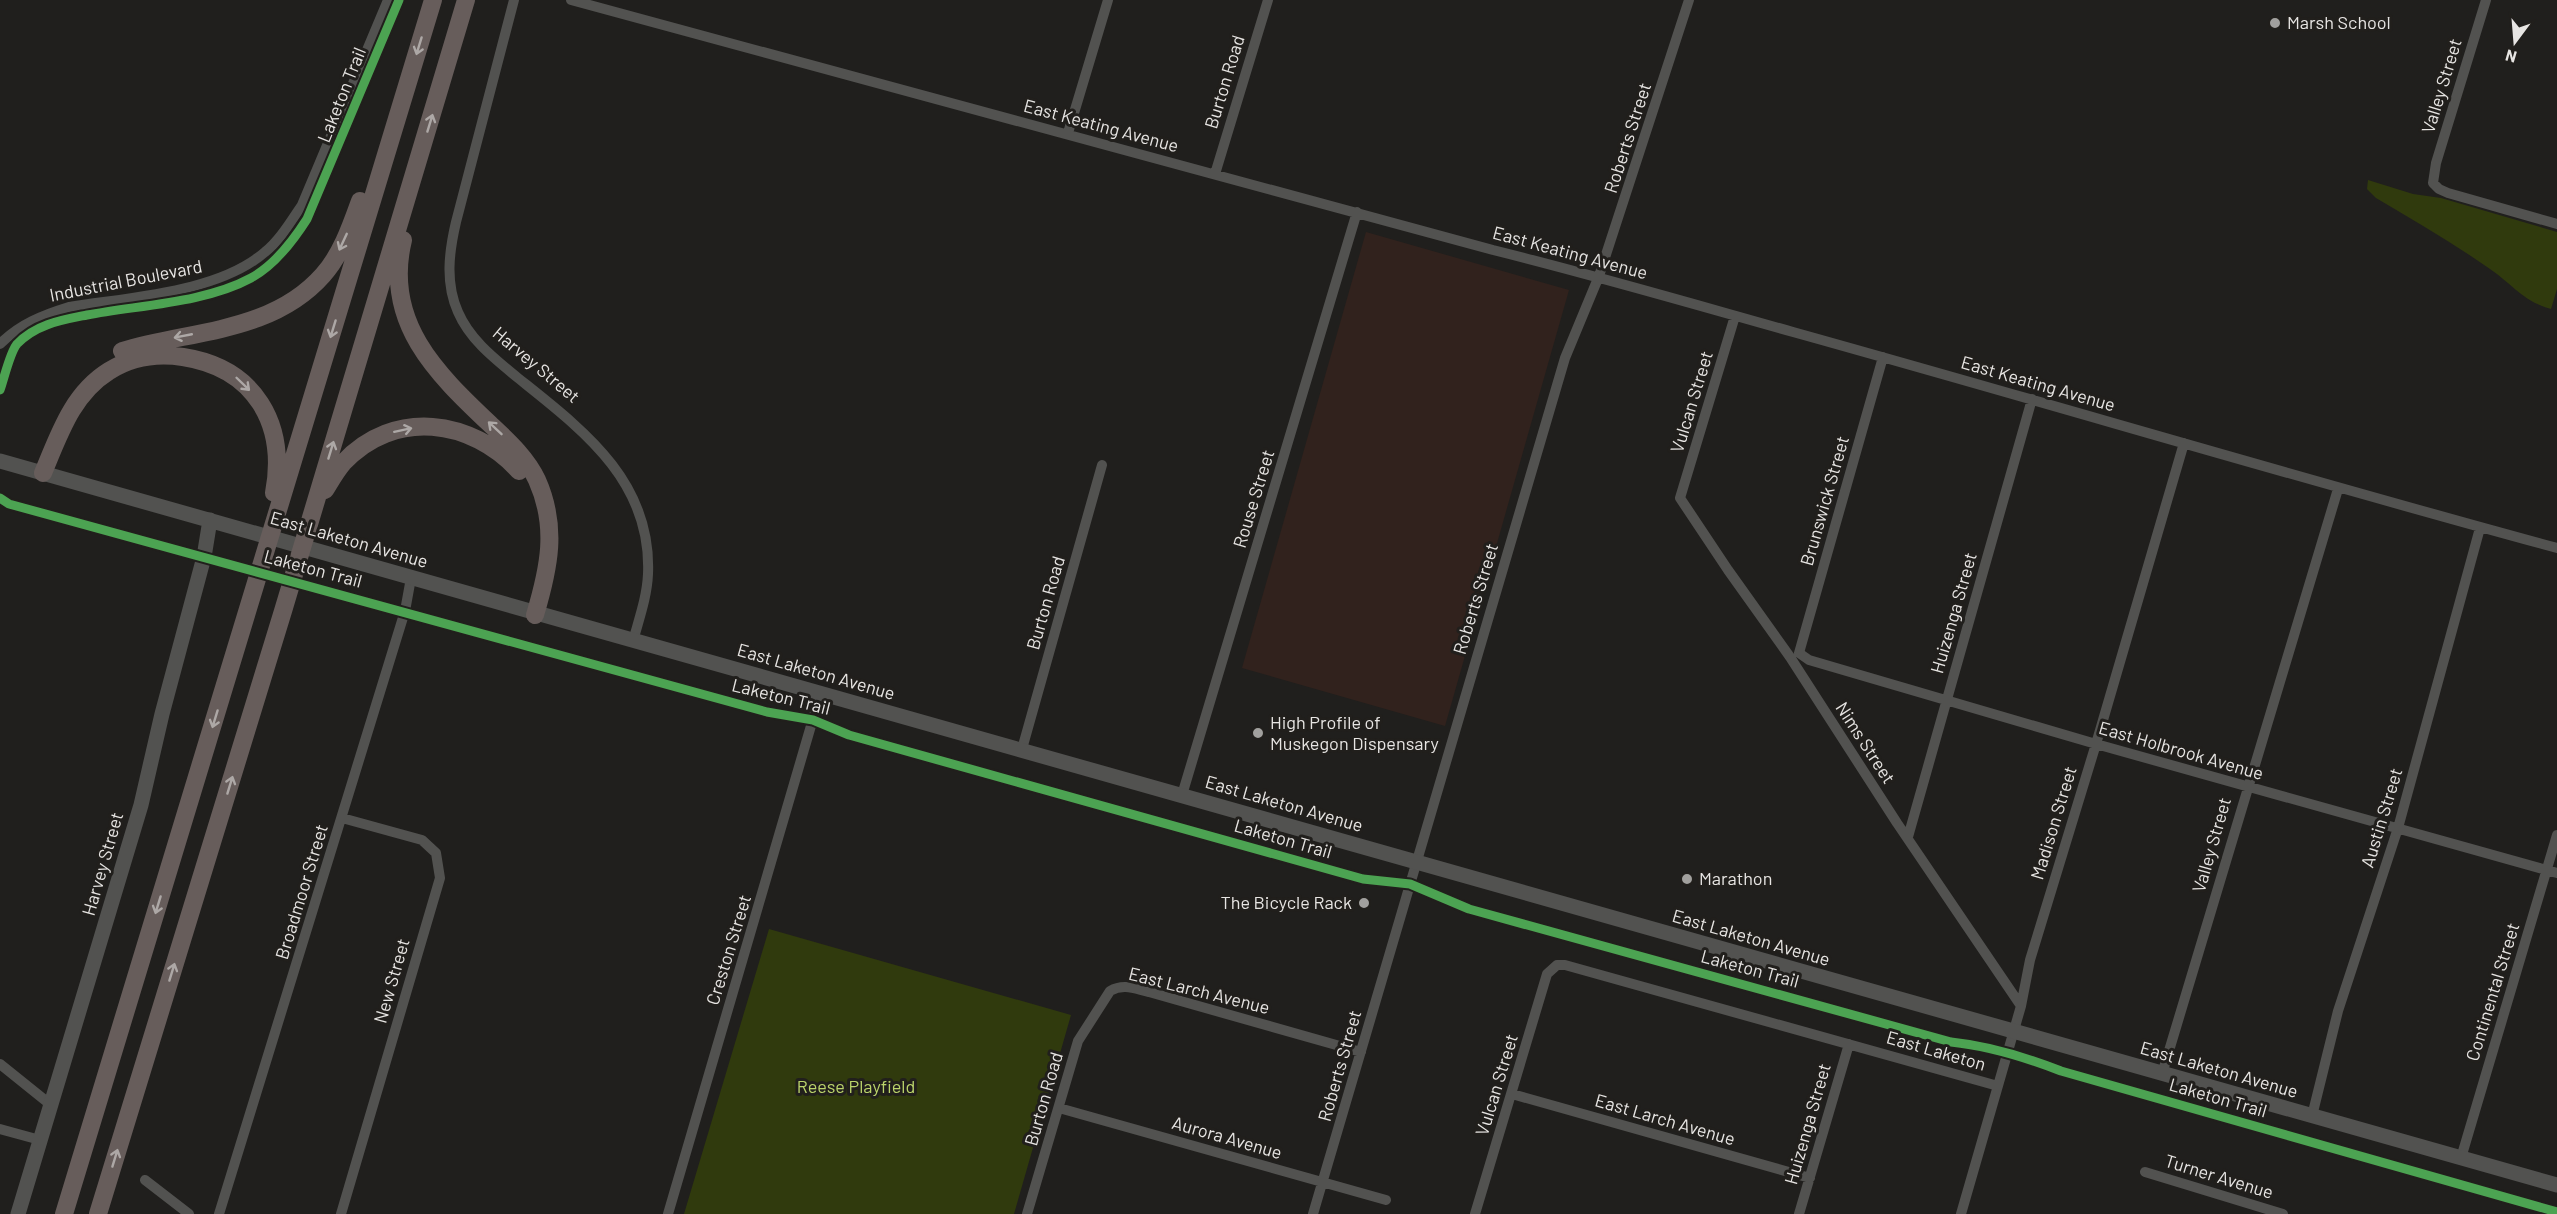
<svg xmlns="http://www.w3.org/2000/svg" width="2557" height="1214" viewBox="0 0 2557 1214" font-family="Barlow,sans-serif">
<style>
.industrial{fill:#31221d}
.green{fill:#303a0d}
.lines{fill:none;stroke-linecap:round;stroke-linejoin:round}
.street{stroke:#525250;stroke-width:10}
.secondary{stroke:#525250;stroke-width:15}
.highway{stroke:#675d5b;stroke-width:18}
.cycleway-casing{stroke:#211f1c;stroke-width:13}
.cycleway{stroke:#4ca352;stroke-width:9}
.oneway{stroke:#ada8a6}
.poi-dot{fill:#a1a09e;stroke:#211f1c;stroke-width:2}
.labels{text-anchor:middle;stroke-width:6;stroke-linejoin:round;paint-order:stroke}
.poi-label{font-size:18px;fill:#e7e5e3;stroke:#211f1c;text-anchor:start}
.street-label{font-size:18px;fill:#e7e5e3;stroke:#211f1c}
.park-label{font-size:18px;fill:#bbd46b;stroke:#211f1c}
</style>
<rect width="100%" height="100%" fill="#201f1d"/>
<path class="industrial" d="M1366 232 1569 290 1445 726 1242 668Z"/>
<path class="green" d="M2368 180 2413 194 2441 198 2557 232V289L2551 309C2524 302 2512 284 2490 269 2453 243 2415 221 2376 198L2367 189Z
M769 929 1071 1015 1014 1214H684Z"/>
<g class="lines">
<path class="street" d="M514 0 456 222C449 252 445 283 458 312 470 340 495 359 518 378 583 430 652 481 648 574 647 597 639 619 633 641
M571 0 1493 250C1594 275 1693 304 1793 332 2048 403 2302 479 2557 548
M2486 0 2436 163 2433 183 2439 189 2448 193 2557 224
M1068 133 1108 0
M1215 174 1268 0
M1735 316 1680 498 1728 570 1790 657 1897 823 2021 1006
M0 344C20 324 43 315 69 307 129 297 218 293 265 252 280 240 291 221 302 205L388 0
M1883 357 1799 653 1809 660 2096 744 2557 873
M1022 749 1102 465
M1182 795 1357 212
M1908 837 2032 399
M0 1064 51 1105
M2162 1074 2338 489
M1512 1094 1810 1178
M1059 1108 1386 1200
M2312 1116 2338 1011 2398 828 2480 528
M0 1129 40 1140
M2461 1158 2557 835
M2145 1172 2283 1214
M145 1180 189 1214
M219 1214 405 611 411 578
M341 1214 440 878 436 853 422 840 342 818
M668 1214 820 695
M1027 1214 1078 1041 1110 991C1124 983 1135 989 1149 992L1361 1052
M1313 1214 1565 358 1599 276 1689 0
M1475 1214 1547 974 1557 965H1565L1998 1086
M1799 1214 1849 1044
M1961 1214 2021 1006 2030 960 2096 744 2184 443"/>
<path class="secondary" d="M0 461 2557 1185
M18 1214 141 805 162 714 204 557 210 520"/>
<path class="highway" d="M403 240C383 322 436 373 490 424 507 440 527 458 537 480 558 527 549 568 535 615
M122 351C191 330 272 333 323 275 341 255 351 226 360 201
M43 473C59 435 72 394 109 371 131 357 157 353 183 357 255 368 287 424 274 493
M325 490C330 482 336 471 343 463 394 408 472 419 519 471
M64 1214 433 0
M98 1214 283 611 466 0"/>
<defs>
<path id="cycleway" d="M0 390C4 379 10 352 17 344 36 324 62 320 87 315 139 305 205 303 251 278 275 265 293 241 307 219L399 0
M0 498 9 504 767 712 813 720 849 735 1363 879 1410 884 1469 909 1951 1042C1990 1046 2025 1057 2061 1071L2557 1212"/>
</defs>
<use href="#cycleway" class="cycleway-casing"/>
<use href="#cycleway" class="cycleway"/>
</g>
<defs><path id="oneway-shaft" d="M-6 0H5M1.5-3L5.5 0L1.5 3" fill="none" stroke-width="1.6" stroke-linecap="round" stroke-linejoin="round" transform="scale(1.5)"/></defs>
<g class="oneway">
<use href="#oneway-shaft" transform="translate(419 46) rotate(107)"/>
<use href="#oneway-shaft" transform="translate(430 123) rotate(-73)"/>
<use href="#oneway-shaft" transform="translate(343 242) rotate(115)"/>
<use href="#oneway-shaft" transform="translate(333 329) rotate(107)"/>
<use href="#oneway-shaft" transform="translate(183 336) rotate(169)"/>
<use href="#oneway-shaft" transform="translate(243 384) rotate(44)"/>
<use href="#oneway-shaft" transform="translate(495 428) rotate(-137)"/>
<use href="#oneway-shaft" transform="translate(403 430) rotate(-12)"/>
<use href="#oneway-shaft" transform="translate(331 450) rotate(-73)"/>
<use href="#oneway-shaft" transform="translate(215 719) rotate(107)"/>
<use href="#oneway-shaft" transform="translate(230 785) rotate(-73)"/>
<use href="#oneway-shaft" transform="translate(158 905) rotate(107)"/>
<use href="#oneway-shaft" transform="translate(172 972) rotate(-73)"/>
<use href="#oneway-shaft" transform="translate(115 1158) rotate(-73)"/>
</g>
<g class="poi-dot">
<circle cx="2275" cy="23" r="6"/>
<circle cx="1258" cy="733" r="6"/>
<circle cx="1687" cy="879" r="6"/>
<circle cx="1364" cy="903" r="6"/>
</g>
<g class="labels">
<g class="poi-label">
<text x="2287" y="29">Marsh School</text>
<text x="1270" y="729">High Profile of<tspan x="1270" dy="21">Muskegon Dispensary</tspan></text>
<text x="1699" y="885">Marathon</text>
<text x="1352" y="909" text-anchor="end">The Bicycle Rack</text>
</g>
<g class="street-label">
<text transform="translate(1225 82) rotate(-73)" y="6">Burton Road</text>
<text transform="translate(2442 86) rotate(-73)" y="6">Valley Street</text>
<text transform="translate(342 95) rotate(-68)" y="6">Laketon Trail</text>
<text transform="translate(1101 126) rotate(15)" y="6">East Keating Avenue</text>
<text transform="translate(1628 138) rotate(-72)" y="6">Roberts Street</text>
<text transform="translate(1570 253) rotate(15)" y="6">East Keating Avenue</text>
<text transform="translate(126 281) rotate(-11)" y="6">Industrial Boulevard</text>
<text transform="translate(536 365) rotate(40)" y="6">Harvey Street</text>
<text transform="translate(2038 384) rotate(16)" y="6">East Keating Avenue</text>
<text transform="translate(1692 402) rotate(-73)" y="6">Vulcan Street</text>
<text transform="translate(1254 499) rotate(-73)" y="6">Rouse Street</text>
<text transform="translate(1825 501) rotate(-74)" y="6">Brunswick Street</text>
<text transform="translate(349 540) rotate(16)" y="6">East Laketon Avenue</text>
<text transform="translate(313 569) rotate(15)" y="6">Laketon Trail</text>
<text transform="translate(1476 599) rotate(-73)" y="6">Roberts Street</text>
<text transform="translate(1046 603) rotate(-74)" y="6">Burton Road</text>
<text transform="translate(1954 613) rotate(-74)" y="6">Huizenga Street</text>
<text transform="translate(816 672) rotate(16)" y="6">East Laketon Avenue</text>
<text transform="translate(781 697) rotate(14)" y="6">Laketon Trail</text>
<text transform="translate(1865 743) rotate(57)" y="6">Nims Street</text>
<text transform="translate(2181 751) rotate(16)" y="6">East Holbrook Avenue</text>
<text transform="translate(1284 804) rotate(16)" y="6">East Laketon Avenue</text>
<text transform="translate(2382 818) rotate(-73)" y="6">Austin Street</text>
<text transform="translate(2054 823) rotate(-73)" y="6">Madison Street</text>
<text transform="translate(1283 839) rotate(16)" y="6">Laketon Trail</text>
<text transform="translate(2212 845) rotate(-74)" y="6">Valley Street</text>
<text transform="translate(103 864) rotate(-74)" y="6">Harvey Street</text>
<text transform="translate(302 892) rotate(-73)" y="6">Broadmoor Street</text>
<text transform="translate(1751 938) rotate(16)" y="6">East Laketon Avenue</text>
<text transform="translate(729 950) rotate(-73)" y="6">Creston Street</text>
<text transform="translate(1750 969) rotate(15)" y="6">Laketon Trail</text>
<text transform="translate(392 981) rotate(-74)" y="6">New Street</text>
<text transform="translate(1199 991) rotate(14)" y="6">East Larch Avenue</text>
<text transform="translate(2493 992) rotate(-73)" y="6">Continental Street</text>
<text transform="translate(1936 1051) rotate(16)" y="6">East Laketon</text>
<text transform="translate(1340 1066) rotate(-74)" y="6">Roberts Street</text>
<text transform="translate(2219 1070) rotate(16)" y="6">East Laketon Avenue</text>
<text transform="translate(1497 1085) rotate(-73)" y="6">Vulcan Street</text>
<text transform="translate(2218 1098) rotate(16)" y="6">Laketon Trail</text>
<text transform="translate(1044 1099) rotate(-74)" y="6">Burton Road</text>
<text transform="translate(1665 1120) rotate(16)" y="6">East Larch Avenue</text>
<text transform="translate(1808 1124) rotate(-74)" y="6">Huizenga Street</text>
<text transform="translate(1227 1138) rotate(16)" y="6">Aurora Avenue</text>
<text transform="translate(2219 1177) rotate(17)" y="6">Turner Avenue</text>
</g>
<g class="park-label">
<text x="856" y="1093">Reese Playfield</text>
</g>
</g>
<g transform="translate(2515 42) rotate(196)" stroke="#211f1c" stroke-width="4.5" paint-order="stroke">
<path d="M0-4.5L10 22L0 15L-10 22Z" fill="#e7e5e3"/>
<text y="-9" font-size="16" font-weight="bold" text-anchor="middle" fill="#e7e5e3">N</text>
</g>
</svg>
